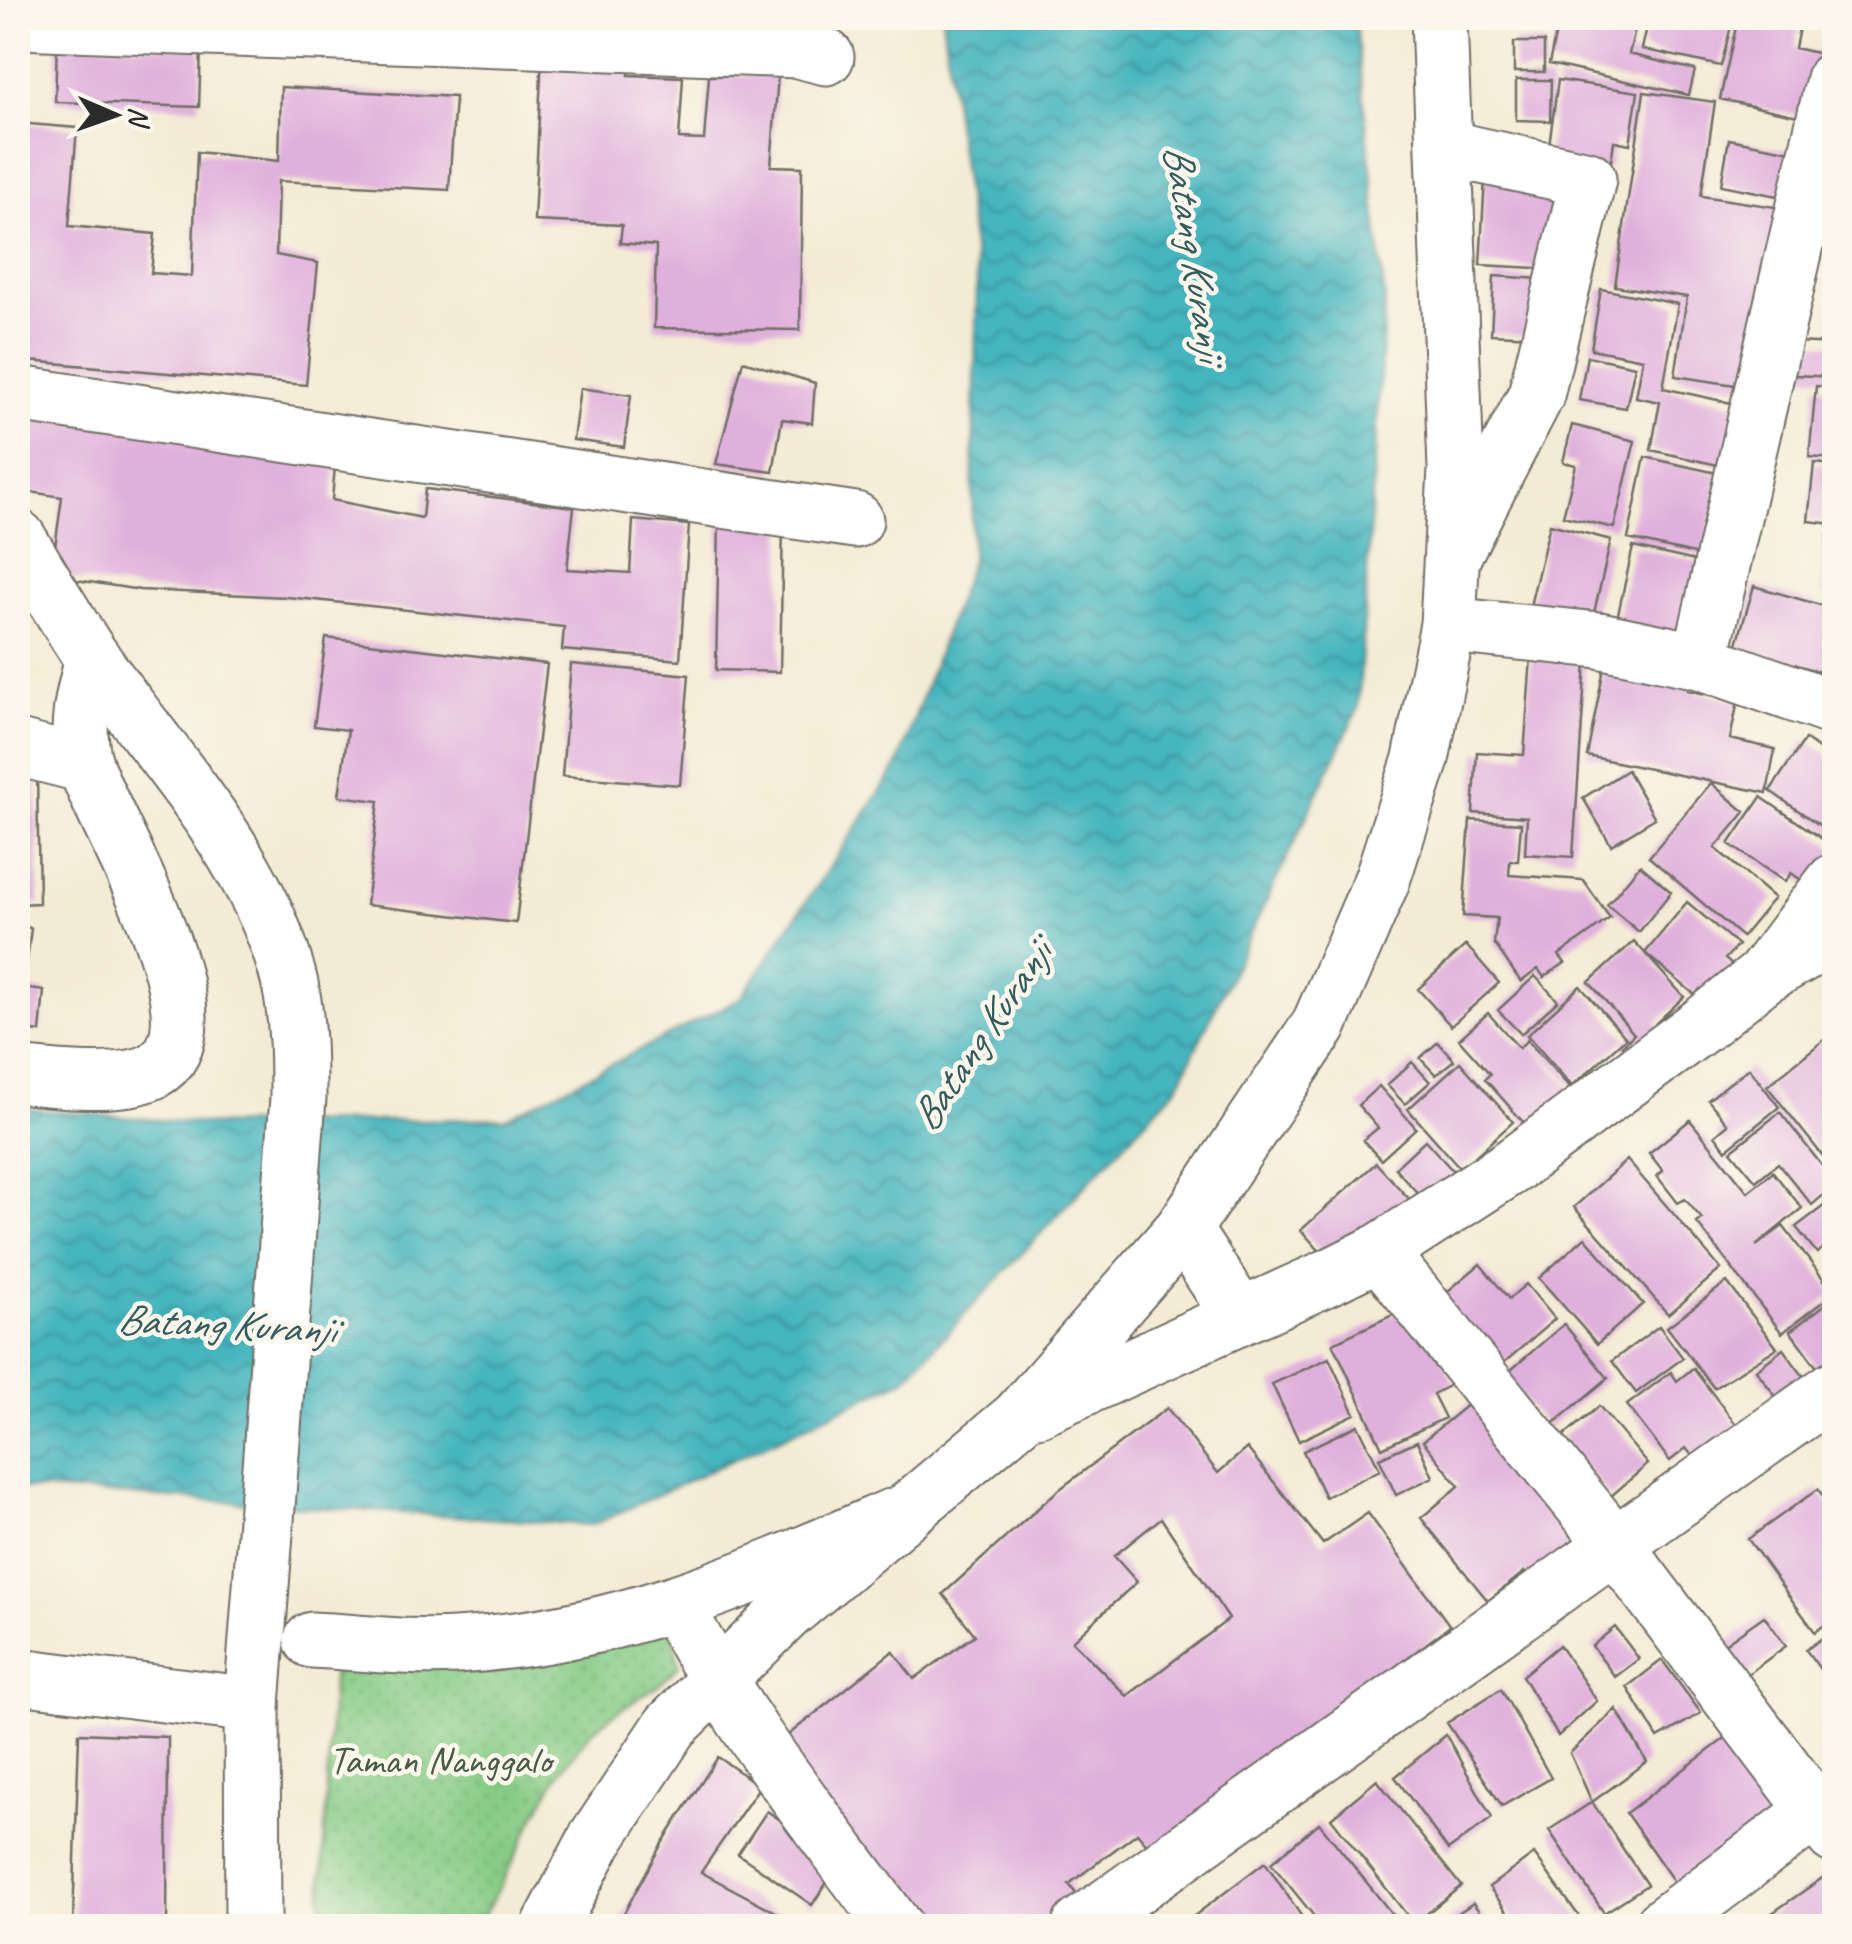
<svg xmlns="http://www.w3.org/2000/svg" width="1852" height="1944" viewBox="0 0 1852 1944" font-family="Caveat,sans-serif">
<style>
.green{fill:url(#green-dots);stroke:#597c58;stroke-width:2.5}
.water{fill:url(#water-waves);stroke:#387074;stroke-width:2.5}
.building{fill:#e0b0dc;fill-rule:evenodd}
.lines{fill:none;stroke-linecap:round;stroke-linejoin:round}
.minor-casing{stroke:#716e66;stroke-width:59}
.major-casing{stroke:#716e66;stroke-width:59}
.minor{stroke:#fff;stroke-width:55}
.major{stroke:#fff;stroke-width:55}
.labels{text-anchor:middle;stroke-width:9;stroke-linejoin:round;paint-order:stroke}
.park-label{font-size:40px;fill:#475b46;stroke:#fbf7ec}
.water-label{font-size:42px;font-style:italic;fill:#345b5e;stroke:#fbf7ec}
</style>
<defs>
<pattern id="green-dots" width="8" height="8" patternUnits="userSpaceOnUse" patternTransform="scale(2.5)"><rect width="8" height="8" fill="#87cc86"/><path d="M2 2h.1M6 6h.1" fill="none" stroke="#75af74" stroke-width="1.8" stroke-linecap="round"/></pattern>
<pattern id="water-waves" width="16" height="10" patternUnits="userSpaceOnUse" patternTransform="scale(2.5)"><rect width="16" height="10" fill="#45b5be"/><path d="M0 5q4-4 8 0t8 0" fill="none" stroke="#3a939b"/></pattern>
</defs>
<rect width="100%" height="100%" fill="#fbf7ec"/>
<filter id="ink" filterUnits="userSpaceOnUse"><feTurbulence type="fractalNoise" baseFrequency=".01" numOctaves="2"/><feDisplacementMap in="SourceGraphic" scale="20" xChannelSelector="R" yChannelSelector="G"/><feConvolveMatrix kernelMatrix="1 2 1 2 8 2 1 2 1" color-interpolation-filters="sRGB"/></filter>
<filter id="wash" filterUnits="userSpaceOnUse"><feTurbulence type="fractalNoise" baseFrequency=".0048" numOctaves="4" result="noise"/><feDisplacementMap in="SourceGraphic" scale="40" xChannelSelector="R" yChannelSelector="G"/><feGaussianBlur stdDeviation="2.25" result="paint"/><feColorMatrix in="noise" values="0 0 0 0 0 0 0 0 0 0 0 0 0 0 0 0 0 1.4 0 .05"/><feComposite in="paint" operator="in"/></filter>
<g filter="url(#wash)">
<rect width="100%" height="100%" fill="#f4ebd4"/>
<path class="green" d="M666 1608 679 1665C654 1696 613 1708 587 1737 539 1791 516 1866 477 1926H320L334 1641Z"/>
<path class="water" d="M942 18H1355L1385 301 1358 709 1178 1086 904 1380 593 1525 18 1488V1108L218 1125 506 1118 741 998 897 767 971 561 977 278Z"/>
<g id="blocks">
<path class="building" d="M644 18H757V25Z
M1559 18H1602L1636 25 1629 54 1695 70 1689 95 1549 64Z
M1649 18H1733L1721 66 1642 49Z
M1738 18H1801L1795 48 1825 55 1811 119 1720 99Z
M1514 42H1544V72H1514Z
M57 43 201 48 199 107 55 102Z
M542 54 630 58 629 75 683 77 679 139 704 140 709 76 778 75 771 166 802 167 800 330 654 328 656 246 620 243 622 225 534 221Z
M1516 80H1551L1550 121 1516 120Z
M1558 80 1638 92 1630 144 1614 141 1610 169 1547 160Z
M281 87 455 97 449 190 278 181 276 255 318 263 306 385 18 360V123L77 128 69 226 155 234 151 273 192 276 197 152 279 161Z
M1644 92 1715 102 1701 196 1782 208 1755 388 1675 376 1687 297 1615 286Z
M1729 139 1806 154 1798 200 1721 185Z
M1485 177 1561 181 1556 269 1480 265Z
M1494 276 1540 279 1537 336 1491 334Z
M1601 289 1678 304 1663 388 1736 404 1722 466 1651 450 1660 402 1636 397 1643 359 1591 349Z
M1796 342 1834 344V377L1794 375Z
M1587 356 1635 366 1626 408 1579 400Z
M743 361 815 383 812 423 782 419 773 472 716 464Z
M1816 386 1834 387V459L1809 457Z
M580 388 631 395 624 447 573 440Z
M18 407 336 455 332 500 422 518 425 489 574 507 567 569 630 573 633 520 689 525 680 660 562 650 564 627 287 597 140 590 51 576 62 497 18 490Z
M1572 425 1635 441 1614 528 1563 516 1576 465 1563 462Z
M1645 457 1721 474 1703 556 1628 539Z
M1814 463 1834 465V524L1808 521Z
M719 521 783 523 780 672 716 670Z
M1550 524 1611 540 1589 634 1527 618Z
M1828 533 1834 534V596L1822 594Z
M1633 547 1713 565 1695 650 1614 632Z
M1754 586 1834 609V676L1736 647Z
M326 638 547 664 516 923 366 905 379 801 339 796 348 730 314 726Z
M1531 657 1586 661 1573 857 1525 854 1527 817 1473 813 1477 752 1524 755Z
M1605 663 1690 681 1688 690 1738 701 1730 739 1775 749 1767 793 1587 756Z
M571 664 689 675 680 785 562 776Z
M1805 739 1834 760V835L1770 791Z
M1627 770 1655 818 1611 845 1583 798Z
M18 771H37L39 903 18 904Z
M1711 783 1745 812 1715 848 1774 898 1742 937 1649 857Z
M1761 797 1834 847V861L1816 890 1791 873 1785 882 1729 844Z
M1470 820 1521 823 1518 861H1510L1509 875 1583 880 1610 918 1559 955 1565 963 1544 977 1538 969 1521 982 1494 943 1497 918 1463 916Z
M1640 865 1671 892 1639 932 1607 905Z
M1687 902 1738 945 1725 959 1738 970 1713 1001 1700 989 1695 995 1645 953Z
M18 926 31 928 24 988 44 991 40 1032 18 1029Z
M1634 941 1684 997 1656 1023 1670 1039 1640 1066 1622 1046 1634 1034 1589 982Z
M1466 945 1499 983 1451 1026 1418 989Z
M1535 976 1558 1001 1521 1034 1498 1010Z
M1580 986 1626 1038 1572 1086 1527 1035Z
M1488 1013 1519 1048 1527 1040 1583 1102 1540 1141 1485 1079 1490 1074 1459 1039Z
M1830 1035 1834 1040V1151L1832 1147 1822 1155 1767 1086Z
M1438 1042 1454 1060 1436 1075 1420 1058Z
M1412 1062 1430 1082 1405 1104 1387 1085Z
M1460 1062 1513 1122 1461 1169 1408 1109Z
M1749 1068 1779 1107 1726 1150 1715 1135 1728 1124 1708 1100Z
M1379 1086 1416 1128 1381 1160 1363 1140 1378 1128 1358 1105Z
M1780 1112 1834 1181V1186L1812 1205 1778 1163 1756 1181 1731 1151Z
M1690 1120 1748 1192 1773 1172 1802 1208 1756 1246 1783 1226 1834 1293 1782 1333 1697 1223 1702 1219 1685 1199 1678 1203 1657 1176 1663 1171 1649 1153Z
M1425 1140 1462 1181 1432 1209 1395 1168Z
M1627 1160 1721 1269 1668 1314 1574 1207Z
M1376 1163 1410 1200 1334 1267 1301 1230Z
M1829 1202 1834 1209V1240L1817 1253 1796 1227Z
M1585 1237 1643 1304 1597 1344 1539 1278Z
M1480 1264 1509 1299 1526 1284 1555 1319 1500 1366 1441 1297Z
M1727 1282 1777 1348 1714 1388 1667 1327Z
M1834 1298V1381L1830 1385 1790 1331Z
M1416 1304 1454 1383 1433 1394 1445 1418 1382 1448 1333 1343Z
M1564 1324 1608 1378 1548 1428 1504 1376Z
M1659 1326 1683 1358 1636 1393 1612 1361Z
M1783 1349 1813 1389 1786 1410 1756 1370Z
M1329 1358 1355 1414 1299 1441 1272 1384Z
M1693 1368 1738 1427 1696 1461 1686 1448 1670 1461 1627 1405 1671 1372 1677 1381Z
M1474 1399 1599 1537 1536 1587 1524 1572 1488 1601 1421 1518 1459 1486 1423 1441Z
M1599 1406 1648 1464 1610 1497 1561 1438Z
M1167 1408 1218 1473 1247 1448 1323 1544 1368 1513 1450 1626 1266 1764 1157 1856 1137 1833 1069 1884 1086 1908 1062 1926H921L777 1744 893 1651 914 1679 975 1635 943 1594 1056 1492ZM1161 1518 1229 1619 1127 1696 1072 1641 1137 1582 1114 1556Z
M1358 1425 1380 1470 1325 1497 1303 1451Z
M1417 1441 1433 1477 1396 1495 1379 1458Z
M1818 1489 1834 1512V1618L1815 1632 1748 1539Z
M1764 1616 1786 1646 1745 1676 1723 1645Z
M1615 1627 1639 1659 1615 1677 1592 1646Z
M1834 1629V1688L1806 1650Z
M1559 1645 1597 1701 1558 1736 1522 1676Z
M1662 1660 1701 1713 1658 1738 1627 1687Z
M1501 1689 1551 1778 1502 1806 1447 1723Z
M1616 1709 1647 1762 1592 1802 1570 1753Z
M1736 1730 1788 1819 1681 1892 1626 1813Z
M79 1733 168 1737 167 1925 73 1924Z
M1446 1735 1492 1818 1448 1850 1395 1777Z
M718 1757 760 1786 701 1872 802 1926H617L661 1845Z
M1377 1780 1461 1886 1414 1924 1331 1818Z
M1592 1802 1647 1885 1604 1913 1549 1830Z
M767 1811 841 1861 812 1905 738 1854Z
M1319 1823 1396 1919 1386 1926H1322L1271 1863Z
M1534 1854 1586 1926H1518L1489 1887Z
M1265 1862 1308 1926H1181Z
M1834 1870V1926H1752L1775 1911Z
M1473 1903 1490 1926H1439Z"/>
</g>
</g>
<g filter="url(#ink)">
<use href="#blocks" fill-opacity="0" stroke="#716e66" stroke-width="2.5"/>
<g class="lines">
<defs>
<path id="minor" d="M18 21 798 50 826 57
M1834 79 1700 661 1834 708
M1445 148 1588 179 1536 395 1452 558
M18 394 855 520
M1448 625 1599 640 1700 661
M18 748 85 765
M1763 976 1834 936
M18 1075C52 1079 122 1087 153 1071 234 1027 102 823 85 764 74 728 84 694 93 659
M1379 1252 1615 1545 1834 1835
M676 1606C736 1722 817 1821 894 1926
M312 1640C359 1642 409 1649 456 1646 620 1636 744 1580 891 1517
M18 1676 252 1705
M1080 1926 1834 1389
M1662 1926 1834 1797"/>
<path id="major" d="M18 538C43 579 67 621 94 661 165 762 261 860 290 984 298 1022 298 1059 298 1098L252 1705 253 1926
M1183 1229 1240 1316
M1037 1409 1333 1275 1379 1252 1511 1167 1702 1025 1763 976 1834 882
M550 1926 596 1839 671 1726 787 1612 1019 1417 1183 1229 1319 1026 1382 880 1421 759 1448 625 1456 469 1439 18"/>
</defs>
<use href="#minor" class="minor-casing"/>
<use href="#major" class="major-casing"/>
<use href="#minor" class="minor"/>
<use href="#major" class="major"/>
</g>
</g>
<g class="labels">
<g class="park-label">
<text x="440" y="1773">Taman Nanggalo</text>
</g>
<g class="water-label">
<text transform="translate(1196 252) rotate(81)" y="15">Batang Kuranji</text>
<text transform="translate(980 1035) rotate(-56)" y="15">Batang Kuranji</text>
<text transform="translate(226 1323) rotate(3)" y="15">Batang Kuranji</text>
</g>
</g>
<rect width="1852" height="1944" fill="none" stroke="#fbf7ec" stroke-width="60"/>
<g transform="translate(115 115) rotate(92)" stroke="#fbf7ec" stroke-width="8" paint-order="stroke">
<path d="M0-8L18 38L0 25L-18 38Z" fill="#2b2b2b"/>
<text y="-15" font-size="28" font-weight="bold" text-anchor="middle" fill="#2b2b2b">N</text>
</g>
</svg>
